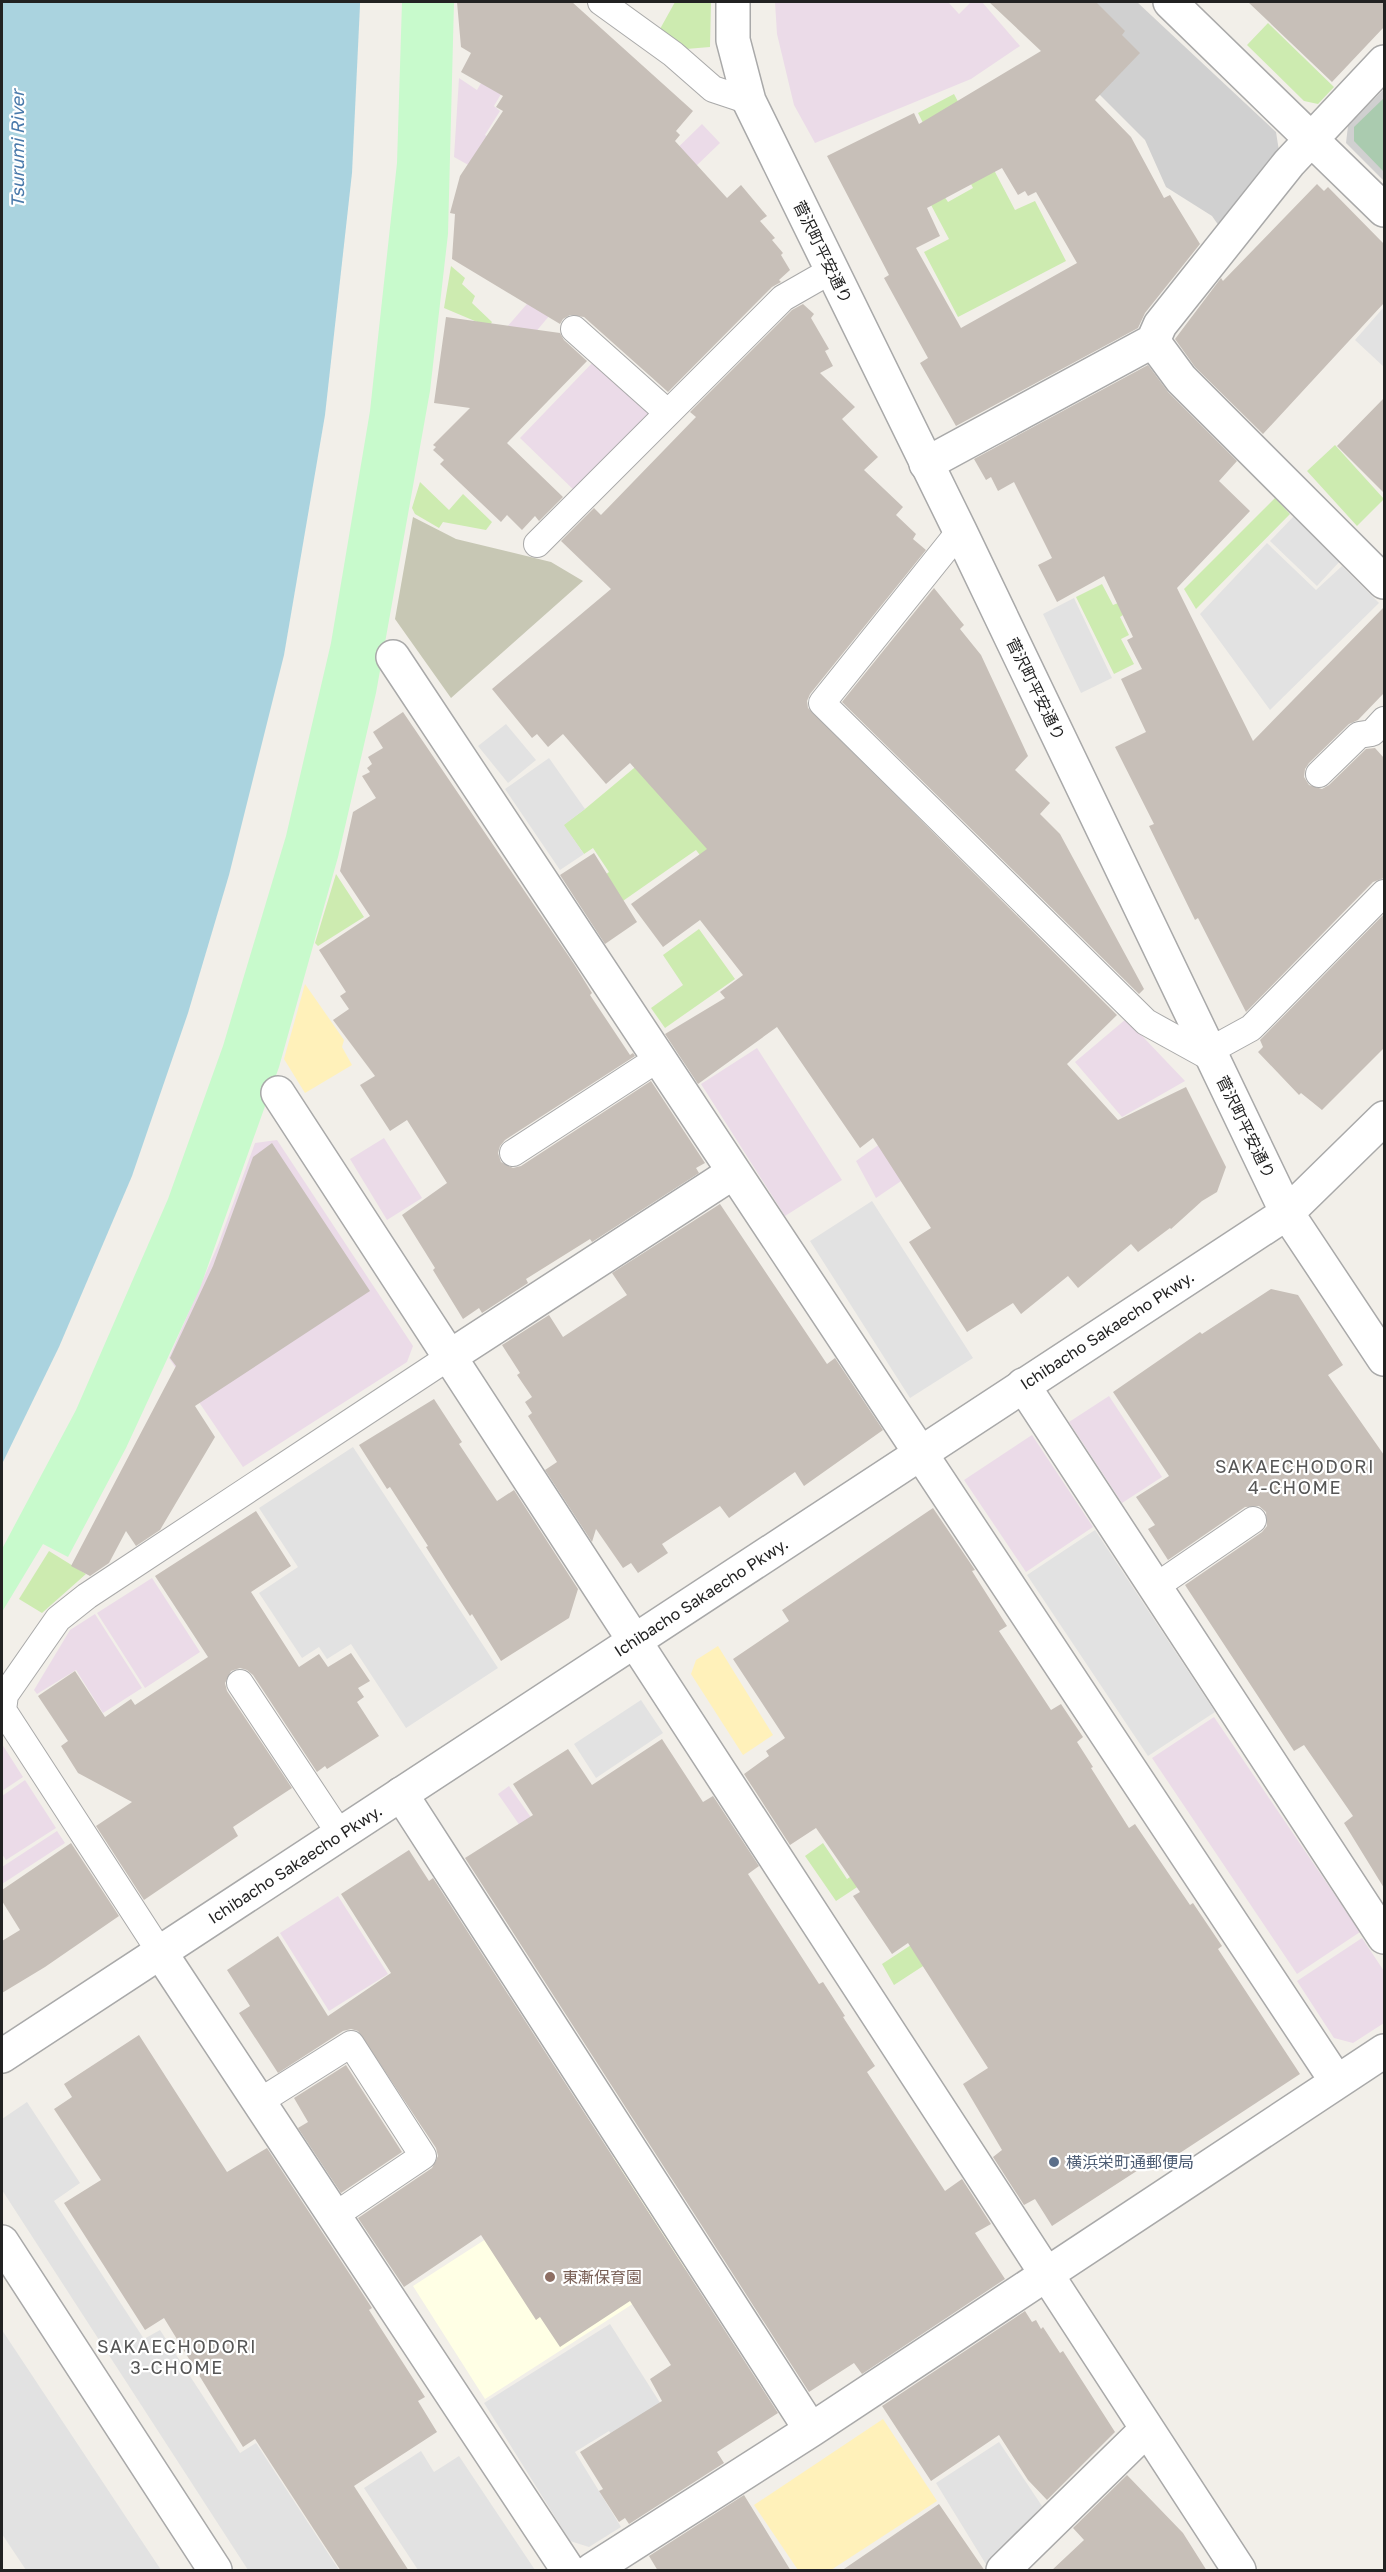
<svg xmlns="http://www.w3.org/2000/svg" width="1386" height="2572" viewBox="0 0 1386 2572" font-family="'Golos Text','Noto Sans JP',sans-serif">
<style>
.industrial{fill:#ebdbe8}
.education{fill:#ffffe5}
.religious{fill:#d0d0d0}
.construction{fill:#c7c7b4}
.grass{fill:#cdebb0}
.sand{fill:#fff1ba}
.cemetery{fill:#aacbaf}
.park{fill:#c8facc}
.parking{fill:#e2e2e2}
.water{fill:#aad3df}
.building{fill:#c7bfb8;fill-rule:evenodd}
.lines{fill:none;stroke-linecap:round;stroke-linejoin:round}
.service-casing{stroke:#a9a9a9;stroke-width:28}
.minor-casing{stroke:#a9a9a9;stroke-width:36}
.tertiary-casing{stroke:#a9a9a9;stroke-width:36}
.service{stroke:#fff;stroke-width:26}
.minor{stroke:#fff;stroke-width:33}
.tertiary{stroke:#fff;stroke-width:33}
.service-dot{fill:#5c6f8a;stroke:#fff;stroke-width:2}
.education-dot{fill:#8d6e63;stroke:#fff;stroke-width:2}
.labels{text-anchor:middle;stroke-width:4.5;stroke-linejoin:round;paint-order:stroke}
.street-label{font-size:16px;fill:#222;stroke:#fff}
.service-label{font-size:16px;fill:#4e5e75;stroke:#fff;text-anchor:start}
.education-label{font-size:16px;fill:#785e54;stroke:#fff;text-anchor:start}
.water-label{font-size:18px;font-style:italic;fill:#4a7aab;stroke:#fff}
.neighbourhood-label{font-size:18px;letter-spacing:1.5px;fill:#555;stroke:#fff}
</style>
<rect width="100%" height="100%" fill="#f2efe9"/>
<path class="industrial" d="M529 2H555L494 106 500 111 485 135 490 138 472 167 454 157 459 78 477 90Z
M775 2H948L959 14 971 2H982L1020 46 971 79 815 143 794 105 777 34Z
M702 124 720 143 613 246 657 168Z
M553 274 560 303 513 359 494 342Z
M596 359 655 415 579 495 520 438Z
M1126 1019 1185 1081 1122 1117 1075 1062Z
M757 1048 842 1180 785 1216 701 1084Z
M922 1114 907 1177 876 1198 856 1161Z
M384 1138 422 1198 387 1220 350 1159Z
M277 1140 413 1346 407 1362 243 1467 169 1358 218 1245 255 1143Z
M1109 1396 1162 1477 1122 1503 1069 1422Z
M1032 1435 1093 1527 1026 1572 964 1480Z
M152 1578 200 1652 145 1688 97 1613Z
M95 1614 142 1688 103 1713 76 1670 37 1694 34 1690 70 1630Z
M1214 1717 1360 1932 1297 1974 1152 1758Z
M2 1744 23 1777 2 1791Z
M25 1780 56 1828 6 1860 2 1854V1796Z
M509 1786 544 1836 563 1888 498 1794Z
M57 1831 65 1843 2 1884V1867Z
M338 1896 388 1974 329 2011 280 1933Z
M1362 1938 1384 1971V2023L1353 2043 1334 2038 1297 1981Z"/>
<path class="education" d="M615 2156 687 2269 485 2399 413 2286Z"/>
<path class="religious" d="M1077 2H1137L1276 132 1279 151 1219 226 1212 216 1166 187 1145 140 1042 37Z
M1384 89V181L1346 143 1348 126Z"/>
<path class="construction" d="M413 517 456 539 551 562 583 581 451 698 395 619Z"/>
<path class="grass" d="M675 2H711L710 47 686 49 660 29Z
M1268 23 1334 87 1318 104 1304 101 1247 45Z
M954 94 1015 210 1035 201 1066 261 958 317 924 252 949 239 930 203 944 196 948 202 973 188 960 162 946 168 918 113Z
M451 266 465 278 462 284 475 296 472 303 492 322 489 327 444 308Z
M1335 445 1384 499 1357 526 1307 471Z
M420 482 449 510 463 494 492 522 486 530 443 522 439 528 415 514 412 508Z
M1275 498 1290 514 1196 609 1184 589Z
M1102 584 1113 605 1118 603 1123 615 1120 617 1129 635 1121 639 1134 664 1114 674 1076 597Z
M688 723 769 794 706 863 696 850 597 919 581 892 609 872 593 848 584 854 563 825 585 809Z
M336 874 364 917 318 946 315 943Z
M699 929 735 979 665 1028 651 1008 683 985 663 955Z
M49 1551 86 1574 42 1613 19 1599Z
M914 1835 921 1845 836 1901 805 1856 823 1843 847 1879Z
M911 1945 940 1955 894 1985 882 1964Z"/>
<path class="sand" d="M305 984 344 1040 342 1047 352 1065 305 1093 284 1059Z
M718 1646 773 1735 743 1755 691 1674 696 1660Z
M883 2419 937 2501 831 2570H798L754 2505Z"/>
<path class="cemetery" d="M1384 98V172L1354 141V127Z"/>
<path class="park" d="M402 2H454L448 234 430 391 376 693 338 857 279 1067 200 1288 126 1448 68 1557 43 1544 2 1612V1549L76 1410 168 1199 223 1046 286 836 331 643 370 411 397 163Z"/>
<path class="parking" d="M1384 307V367L1355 340Z
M1294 516 1341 560 1317 586 1270 541Z
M1267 543 1316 590 1342 566 1379 603 1270 710 1200 614Z
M1074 598 1112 678 1081 693 1043 614Z
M506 724 536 760 508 783 478 746Z
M549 758 585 809 564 825 584 854 560 870 505 789Z
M872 1201 973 1358 910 1398 810 1241Z
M353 1447 498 1668 406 1728 351 1644 327 1659 319 1647 302 1658 259 1593 298 1567 259 1508Z
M1095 1530 1215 1712 1148 1756 1027 1575Z
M641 1700 663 1733 596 1778 574 1744Z
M27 2102 80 2183 54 2201 144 2339 160 2330 240 2453 256 2443 339 2570H248L2 2190V2119Z
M610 2324 704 2472 654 2503 609 2431 575 2452 621 2527 589 2547 570 2541 484 2403Z
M2 2330 161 2570H26L2 2534Z
M999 2442 1042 2506 987 2566 936 2483Z
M421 2451 434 2472 459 2456 535 2570H418L364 2488Z"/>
<path class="water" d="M2 2H360V5L352 173 325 415 284 655 229 875 188 1013 132 1176 59 1347 2 1464Z"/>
<path class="building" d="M457 2H572L693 111 676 131 680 135 675 141 727 198 741 185 767 216 760 221 775 238 772 240 783 253 781 255 790 270 779 280 781 282 772 287 668 392 584 317 570 315 563 319 560 324 452 259 455 214 450 213 460 176 503 111 496 107 503 96 461 72 471 53 461 47Z
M989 2H1096L1125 31 1122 35 1140 53 1095 100 1131 137 1164 198 1170 195 1200 244 1145 313 1138 328 956 426 920 363 928 358 884 278 889 275 827 156 914 113 919 124 1041 51ZM1002 168 1018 195 1025 191 1028 196 1036 192 1077 263 961 328 916 248 940 236 927 208Z
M1248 2H1384V27L1332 82Z
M1317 184 1324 191 1328 187 1384 244V303L1263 434 1195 367 1175 339 1221 278 1223 281Z
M803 304 814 314 811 318 829 349 825 351 833 366 820 373 855 407 842 419 878 457 864 470 903 507 896 515 916 534 913 539 926 550 810 694 807 701 808 708 1117 1015 1067 1064 1118 1120 1186 1087 1226 1167 1217 1192 1202 1201 1171 1229 1170 1228 1138 1252 1131 1244 1078 1288 1068 1276 1021 1314 1013 1303 967 1332 909 1242 931 1228 873 1138 860 1148 777 1027 698 1084 665 1034 725 998 720 992 743 975 700 920 663 947 631 904 707 849 630 763 606 784 563 734 548 747 537 734 532 738 492 689 611 589 561 541 594 508 601 515 696 417 690 412 792 310Z
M446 317 560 333 564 340 587 361 507 443 563 497 539 521 535 516 522 530 507 515 501 522 440 464 444 460 433 450 436 447 433 445 470 408 434 403Z
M1148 365 1168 392 1237 461 1219 481 1250 511 1177 588 1253 741 1384 607V693L1358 720 1349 724 1309 763 1305 769 1304 777 1309 785 1322 789 1329 785 1366 749 1375 748 1384 758V878L1373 882 1246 1012 1198 918 1195 920 1149 826 1154 824 1115 747 1146 732 1121 679 1142 669 1127 640 1133 637 1104 576 1057 602 1038 565 1052 558 1014 482 998 491 991 477 986 480 974 459Z
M1384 398V493L1337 446Z
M934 588 964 625 960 629 981 655 1028 756 1015 770 1050 803 1040 814 1060 834 1144 989 1139 994 842 702Z
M403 712 574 964 592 993 590 995 630 1055 633 1053 635 1056 505 1140 500 1146 498 1153 501 1162 513 1168 521 1166 651 1081 705 1163 696 1168 699 1173 592 1242 590 1239 526 1279 528 1283 482 1313 479 1308 463 1319 433 1270 435 1268 402 1215 447 1183 407 1120 390 1131 360 1085 375 1076 333 1020 349 1009 340 996 346 992 319 950 370 916 340 871 353 812 376 798 362 776 370 772 367 768 372 764 368 757 383 748 373 732Z
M594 853 637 922 605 944 560 875Z
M1384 914V1048L1322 1110 1301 1093 1299 1095 1258 1052 1263 1047 1260 1040Z
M272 1143 370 1291 195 1406 215 1437 160 1530 136 1546 126 1531 109 1563 90 1576 71 1566 176 1366 170 1358 213 1266 253 1157Z
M720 1204 827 1364 835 1358 883 1430 804 1486 795 1472 729 1518 720 1506 662 1544 668 1553 638 1573 631 1563 623 1568 596 1529 592 1542 545 1470 557 1462 528 1416 532 1413 525 1402 532 1397 517 1375 520 1373 502 1345 549 1315 563 1337 627 1295 612 1273Z
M1271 1289 1298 1295 1343 1365 1328 1375 1384 1455V1888L1344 1823 1353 1816 1304 1745 1294 1751 1185 1585 1262 1532 1267 1526 1266 1512 1259 1506 1245 1507 1168 1560 1148 1529 1155 1525 1136 1497 1169 1476 1113 1392 1200 1332 1202 1334Z
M434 1399 462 1442 459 1444 497 1501 514 1490 578 1589 569 1618 501 1661 472 1614 470 1616 450 1585 426 1547 428 1546 390 1487 387 1489 359 1445Z
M933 1508 975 1570 972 1571 1007 1626 999 1631 1051 1710 1061 1704 1083 1737 1077 1742 1093 1767 1091 1768 1129 1828 1135 1824 1190 1905 1193 1903 1222 1946 1218 1949 1300 2074 1154 2170 1149 2163 1052 2226 1035 2199 1024 2205 993 2157 1002 2150 963 2084 988 2068 908 1943 892 1954 853 1896 860 1892 816 1828 790 1845 744 1774 769 1756 766 1751 785 1738 733 1659 789 1621 782 1610Z
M256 1511 291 1566 251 1592 299 1667 319 1654 328 1667 351 1653 370 1681 358 1688 364 1697 357 1702 379 1736 327 1769 325 1766 317 1772 253 1675 247 1670 240 1668 231 1671 225 1683 227 1691 292 1788 233 1827 238 1836 144 1900 96 1826 132 1802 78 1773 61 1746 68 1741 38 1696 75 1671 105 1717 131 1699 135 1705 208 1657 155 1576Z
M662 1739 703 1802 713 1796 759 1866 748 1874 819 1984 823 1982 845 2016 843 2017 875 2066 867 2072 945 2191 962 2179 991 2224 975 2233 1005 2279 862 2374 854 2363 809 2392 465 1858 533 1815 513 1784 568 1749 592 1785Z
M71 1843 119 1916 45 1967 2 1993V1941L20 1930 2 1901V1890Z
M409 1850 429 1881 433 1878 778 2413 717 2452 724 2463 629 2524 625 2518 619 2522 599 2491 603 2489 580 2452 662 2401 650 2379 671 2365 630 2301 560 2347 540 2317 536 2320 481 2235 404 2287 358 2218 432 2168 438 2156 436 2148 358 2031 351 2029 343 2031 278 2073 239 2013 250 2006 227 1970 278 1936 328 2016 391 1973 341 1894Z
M139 2035 227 2172 267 2148 372 2308 369 2310 425 2397 418 2401 437 2432 354 2486 409 2571H341L255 2439 243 2447 164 2318 145 2330 64 2203 101 2180 54 2109 72 2097 64 2084Z
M346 2065 402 2152 341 2193 298 2128 308 2122 294 2098Z
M1025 2311 1032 2322 1036 2320 1041 2329 1043 2327 1060 2353 1063 2351 1115 2432 1047 2500 1028 2480 999 2435 931 2481 882 2406Z
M1127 2475 1183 2533 1207 2571H1051L1084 2540 1073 2528Z
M744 2495 791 2571H658L649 2556Z
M939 2504 985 2571H841Z"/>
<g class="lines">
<defs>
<path id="service" d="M601 2 673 54 713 89 749 101
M574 329 668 413
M960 531 822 703 1146 1022 1213 1059
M537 544 783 298 832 270
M1319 774 1359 735 1372 733 1384 720
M1209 1051 1251 1028 1384 893
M513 1153 659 1058
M1155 1587 1253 1520
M240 1683 340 1834
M160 1952 3 1710 5 1695 58 1619 87 1596 449 1357
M259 2102 351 2044 423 2156 334 2216"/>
<path id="minor" d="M1170 2 1384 210
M1153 341 1181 379 1384 582
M926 464 1153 341 1160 325 1289 163 1384 62
M393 657 1337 2082
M278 1093 1239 2570
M449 1357 734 1172
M1023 1385 1384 1937
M401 1794 811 2430
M160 1952 568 2570
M2 2242 215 2570
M592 2570 811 2430 1384 2051
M1003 2570 1147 2429"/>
<path id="tertiary" d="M733 2V40L749 101 960 531 1287 1213 1384 1359
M2 2056 1287 1213 1384 1118"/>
</defs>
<use href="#service" class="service-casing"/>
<use href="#minor" class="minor-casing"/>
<use href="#tertiary" class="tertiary-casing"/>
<use href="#service" class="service"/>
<use href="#minor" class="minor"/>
<use href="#tertiary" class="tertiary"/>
</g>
<circle class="service-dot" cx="1054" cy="2162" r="6"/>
<circle class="education-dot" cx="550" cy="2277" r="6"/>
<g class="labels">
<g class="street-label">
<text transform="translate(823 252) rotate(64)" y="6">菅沢町平安通り</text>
<text transform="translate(1036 689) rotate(64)" y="6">菅沢町平安通り</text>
<text transform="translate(1246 1127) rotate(64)" y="6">菅沢町平安通り</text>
<text transform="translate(1107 1330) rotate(-33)" y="6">Ichibacho Sakaecho Pkwy.</text>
<text transform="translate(701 1597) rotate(-33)" y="6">Ichibacho Sakaecho Pkwy.</text>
<text transform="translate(295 1864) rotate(-33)" y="6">Ichibacho Sakaecho Pkwy.</text>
</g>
<g class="service-label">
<text x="1066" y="2168">横浜栄町通郵便局</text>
</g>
<g class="education-label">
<text x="562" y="2283">東漸保育園</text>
</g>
<g class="water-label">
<text transform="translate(18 149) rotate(-90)" y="6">Tsurumi River</text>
</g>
<g class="neighbourhood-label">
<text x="1295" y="1473">SAKAECHODORI<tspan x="1295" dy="21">4-CHOME</tspan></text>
<text x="177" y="2353">SAKAECHODORI<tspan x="177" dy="21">3-CHOME</tspan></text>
</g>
</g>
<rect width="1386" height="2572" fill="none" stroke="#222222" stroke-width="6"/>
</svg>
